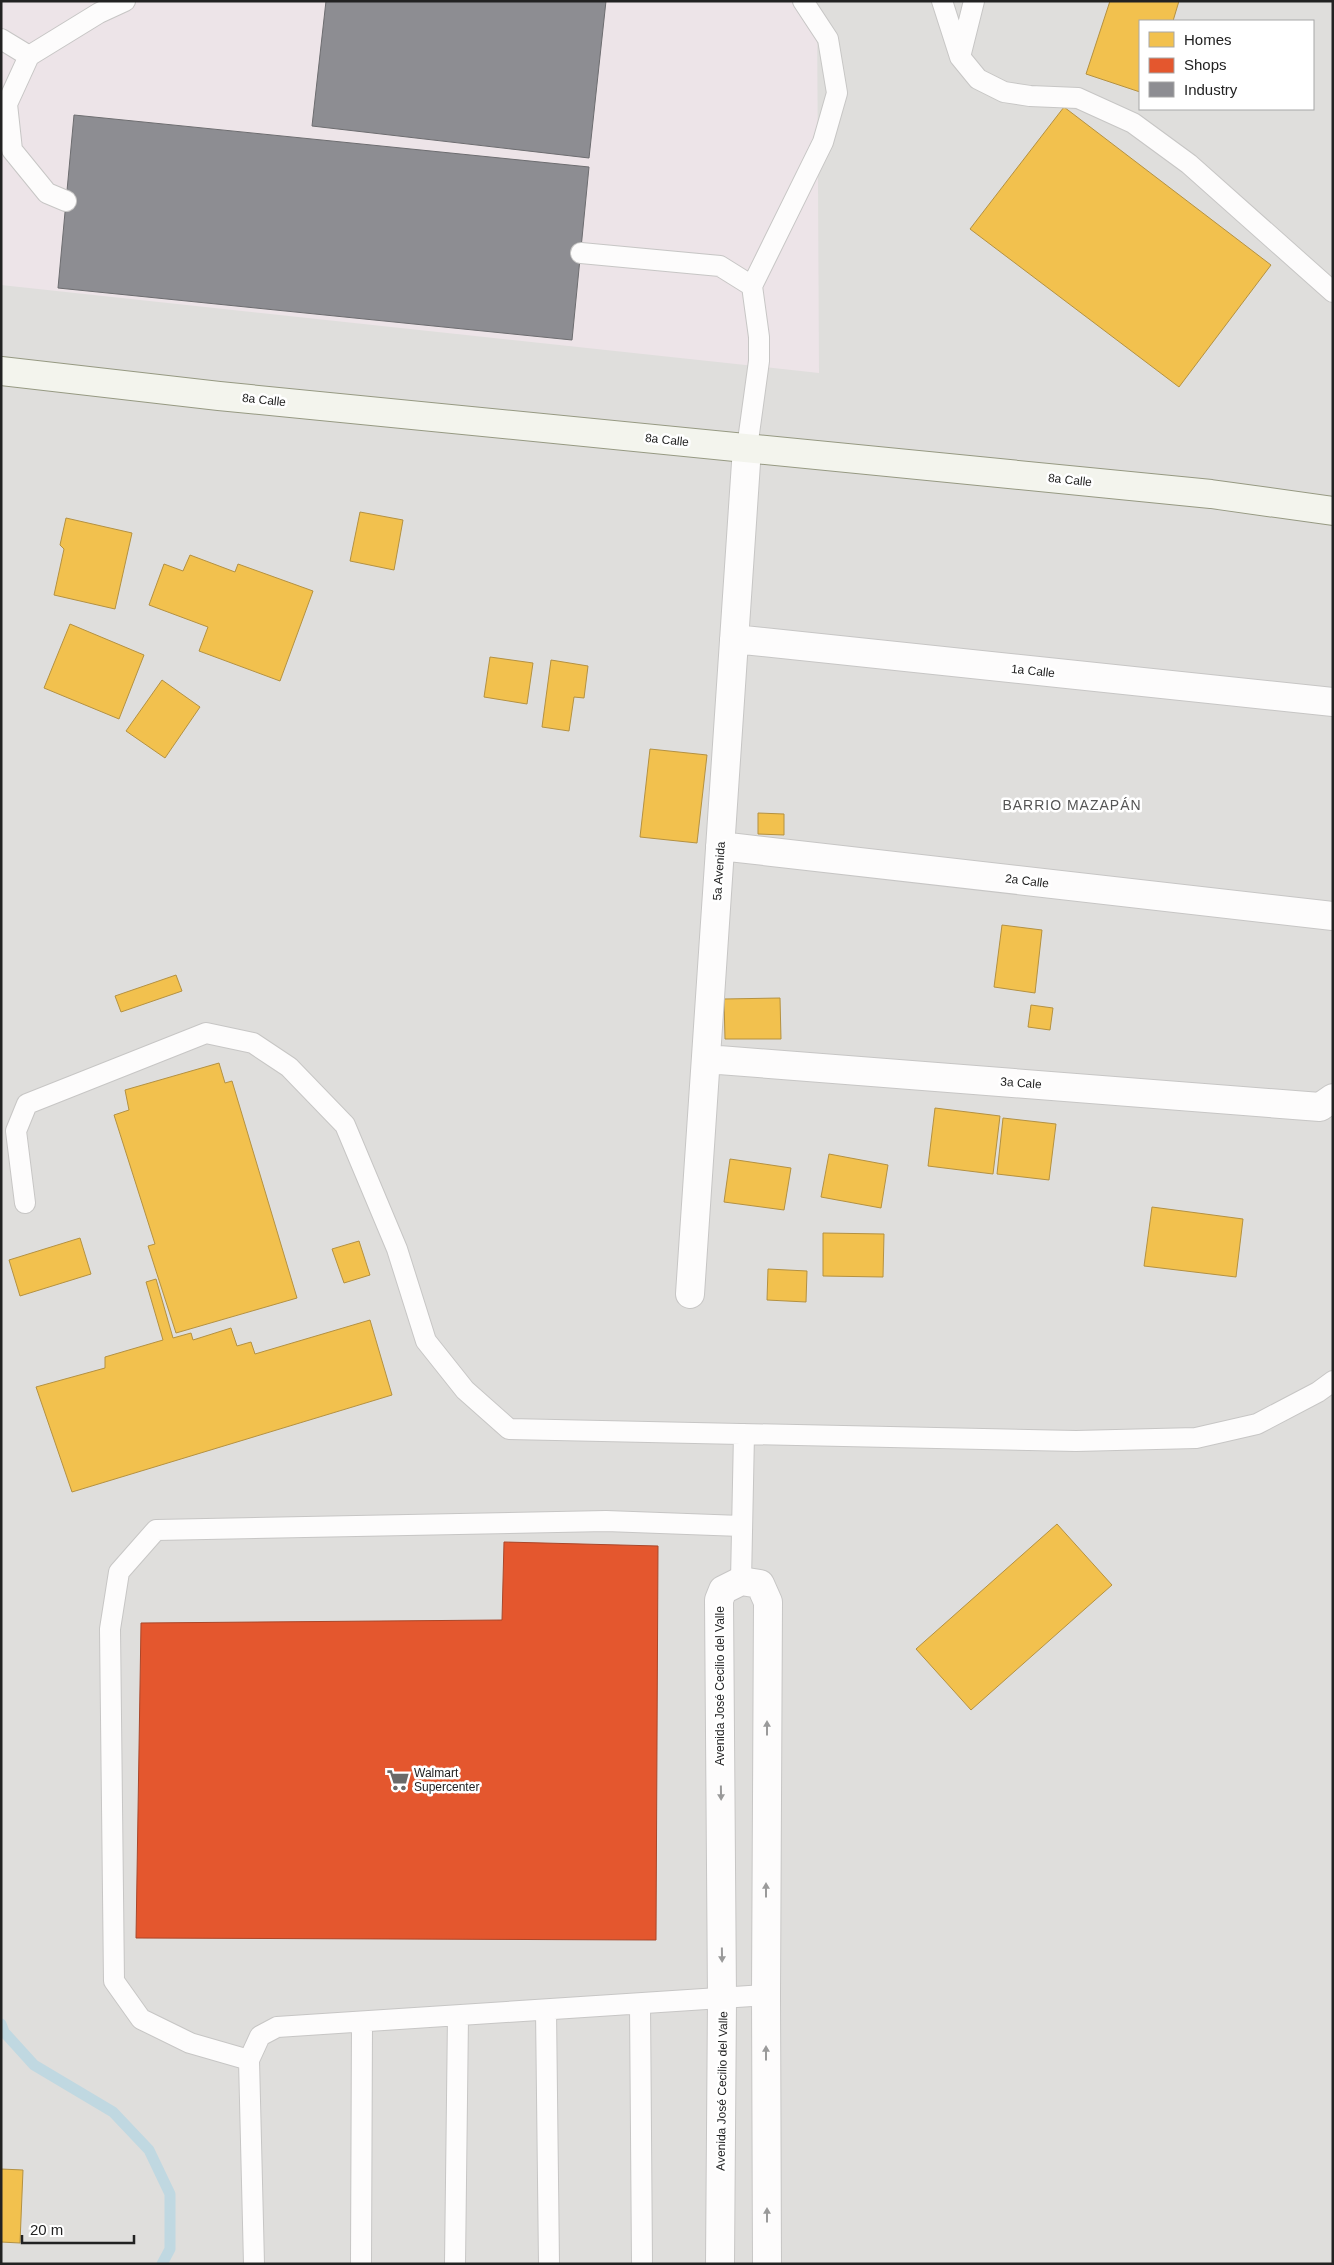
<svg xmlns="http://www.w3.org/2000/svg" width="1334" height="2265" viewBox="0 0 1334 2265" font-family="Helvetica,sans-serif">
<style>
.residential{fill:#dfdedc;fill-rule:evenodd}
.industrial{fill:#ede4e8}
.homes{fill:#f2c14e;stroke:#b49141}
.shops{fill:#e4572e;stroke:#aa472a}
.industry{fill:#8d8d92;stroke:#6d6d70}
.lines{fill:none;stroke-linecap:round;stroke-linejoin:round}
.stream{stroke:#c0d8e1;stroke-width:11}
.lane-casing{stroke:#c7c6c5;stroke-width:22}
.street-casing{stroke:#c7c6c5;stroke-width:30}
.secondary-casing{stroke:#969982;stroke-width:30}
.lane{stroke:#fdfcfc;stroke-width:20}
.street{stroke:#fdfcfc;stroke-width:28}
.secondary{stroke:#f3f4ed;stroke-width:28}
.oneway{fill:#9a9a9a}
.labels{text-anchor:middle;stroke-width:5;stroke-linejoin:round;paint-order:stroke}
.street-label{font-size:12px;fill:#222;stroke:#fff}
.poi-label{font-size:12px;fill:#222;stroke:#fff;text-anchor:start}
.neighbourhood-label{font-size:14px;letter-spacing:1px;fill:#555;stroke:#fff}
</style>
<rect width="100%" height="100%" fill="#f0eeeb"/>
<path class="residential" d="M1 1H1333V2264H1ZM1140 21H1313V109H1140Z"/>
<path class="industrial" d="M1 1H817L819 373 1 285Z"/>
<path class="homes" d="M1110 1H1179L1173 21H1140V92L1086 74Z
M1064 107 1271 265 1179 387 970 229Z
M360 512 403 520 394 570 350 561Z
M66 518 132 533 115 609 54 595 64 549 60 545Z
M190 555 235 572 238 564 313 591 280 681 199 651 208 627 149 605 164 564 183 571Z
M70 624 144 655 119 719 44 688Z
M490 657 533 663 527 704 484 697Z
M551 660 588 666 584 698 574 697 569 731 542 727Z
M162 680 200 707 165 758 126 731Z
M650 749 707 755 697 843 640 837Z
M758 813 784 814V835L758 834Z
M1002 925 1042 930 1035 993 994 987Z
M176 975 182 991 121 1012 115 996Z
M780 998 781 1039H725L724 999Z
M1031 1005 1053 1008 1050 1030 1028 1027Z
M219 1063 225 1083 232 1081 297 1298 176 1333 148 1246 155 1244 114 1115 129 1110 125 1090Z
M935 1108 1000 1116 993 1174 928 1166Z
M1003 1118 1056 1124 1049 1180 997 1174Z
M829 1154 888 1165 881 1208 821 1197Z
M730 1159 791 1168 784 1210 724 1202Z
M1152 1207 1243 1219 1236 1277 1144 1266Z
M823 1233 884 1234 883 1277 823 1276Z
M80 1238 91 1274 20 1296 9 1260Z
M359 1241 370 1275 344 1283 332 1249Z
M768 1269 807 1271 806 1302 767 1300Z
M156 1279 173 1338 191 1333 193 1340 231 1328 237 1346 251 1342 255 1354 370 1320 392 1395 72 1492 36 1387 105 1368V1357L163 1340 146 1282Z
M1057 1524 1112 1585 971 1710 916 1649Z
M1 2169 23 2170 20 2243 1 2242Z"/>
<path class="shops" d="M504 1542 658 1546 656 1940 136 1938 141 1623 502 1620Z"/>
<path class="industry" d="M326 1H606L589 158 312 126Z
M74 115 589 167 572 340 58 288Z"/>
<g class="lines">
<path class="stream" d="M1 2024 4 2032 34 2065 113 2112 149 2150 170 2194V2249L162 2264"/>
<defs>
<path id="lane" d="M942 1 960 57 978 79 1004 92 1030 96 1078 98 1133 123 1189 164 1333 292
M1 39 29 56
M960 57 974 1
M66 201 47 193 12 150 7 104 29 56 99 13 125 1
M581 253 720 266 752 286 759 337V361L747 448
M752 286 823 142 837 93 828 39 803 1
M25 1203 16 1131 27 1104 206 1033 253 1043 289 1067 345 1125 397 1249 426 1341 465 1390 509 1429 1076 1441 1196 1438 1257 1424 1318 1392 1333 1381
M741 1581 744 1434
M640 2004 642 2264
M546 2010 549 2264
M249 2060 190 2043 141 2019 114 1981 110 1629 119 1572 156 1530 606 1521 741 1526
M254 2264 249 2060 260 2036 277 2027 766 1995
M361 2264 362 2022
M455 2264 458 2016"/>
<path id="street" d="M734 639 1333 702
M720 846 1333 916
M706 1059 1320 1107 1333 1098
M690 1294 747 448
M720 2264 722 1999 719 1600 723 1590 741 1581 760 1584 768 1602 766 1995 767 2264"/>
<path id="secondary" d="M1 371 219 396 1211 494 1333 511"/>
</defs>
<use href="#lane" class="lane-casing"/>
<use href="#street" class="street-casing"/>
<use href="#secondary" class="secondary-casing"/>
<use href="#lane" class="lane"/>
<use href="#street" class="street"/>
<use href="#secondary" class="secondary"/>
</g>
<defs><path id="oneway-solid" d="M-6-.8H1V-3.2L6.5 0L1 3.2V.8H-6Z" transform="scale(1.25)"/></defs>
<g class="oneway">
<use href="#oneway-solid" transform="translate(767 1728) rotate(-90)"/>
<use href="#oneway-solid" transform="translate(721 1793) rotate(89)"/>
<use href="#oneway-solid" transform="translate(766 1890) rotate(-90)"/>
<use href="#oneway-solid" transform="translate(722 1955) rotate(89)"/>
<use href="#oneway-solid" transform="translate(766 2053) rotate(-90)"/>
<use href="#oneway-solid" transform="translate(767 2215) rotate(-90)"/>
</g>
<defs>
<symbol id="supermarket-bare" viewBox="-9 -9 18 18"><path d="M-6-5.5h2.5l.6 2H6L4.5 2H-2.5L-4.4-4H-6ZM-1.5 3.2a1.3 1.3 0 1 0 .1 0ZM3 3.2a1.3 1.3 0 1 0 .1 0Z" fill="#6a6968" stroke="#fff" stroke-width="2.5" paint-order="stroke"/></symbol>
</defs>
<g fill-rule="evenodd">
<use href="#supermarket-bare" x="382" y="1764" width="32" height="32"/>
</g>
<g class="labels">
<g class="street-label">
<text transform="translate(264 400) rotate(6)" y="4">8a Calle</text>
<text transform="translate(667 440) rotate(6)" y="4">8a Calle</text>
<text transform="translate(1070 480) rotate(6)" y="4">8a Calle</text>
<text transform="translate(1033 671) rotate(6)" y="4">1a Calle</text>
<text transform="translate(719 871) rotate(-86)" y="4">5a Avenida</text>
<text transform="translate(1027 881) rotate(7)" y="4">2a Calle</text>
<text transform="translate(1021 1083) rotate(4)" y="4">3a Cale</text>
<text transform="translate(720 1686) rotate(-90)" y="4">Avenida José Cecilio del Valle</text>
<text transform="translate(722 2091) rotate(-89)" y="4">Avenida José Cecilio del Valle</text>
</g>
<g class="poi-label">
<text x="414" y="1777">Walmart<tspan x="414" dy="14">Supercenter</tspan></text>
</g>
<g class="neighbourhood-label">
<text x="1072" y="810">BARRIO MAZAPÁN</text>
</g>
</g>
<rect width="1334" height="2265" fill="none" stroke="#222222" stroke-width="5"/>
<rect x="1139" y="20" width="175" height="90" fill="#ffffff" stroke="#a7a7a7"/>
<rect x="1149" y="32" width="25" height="15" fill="#f2c14e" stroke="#a7a7a7"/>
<text x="1184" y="45" font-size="15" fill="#222222">Homes</text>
<rect x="1149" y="58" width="25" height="15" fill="#e4572e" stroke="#a7a7a7"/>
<text x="1184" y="70" font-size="15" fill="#222222">Shops</text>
<rect x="1149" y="82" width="25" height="15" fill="#8d8d92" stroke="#a7a7a7"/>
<text x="1184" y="95" font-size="15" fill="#222222">Industry</text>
<path d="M22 2235v8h112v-8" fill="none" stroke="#222222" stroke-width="2.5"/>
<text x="30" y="2235" font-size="15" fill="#222222" stroke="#ffffff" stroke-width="4" paint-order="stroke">20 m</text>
</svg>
